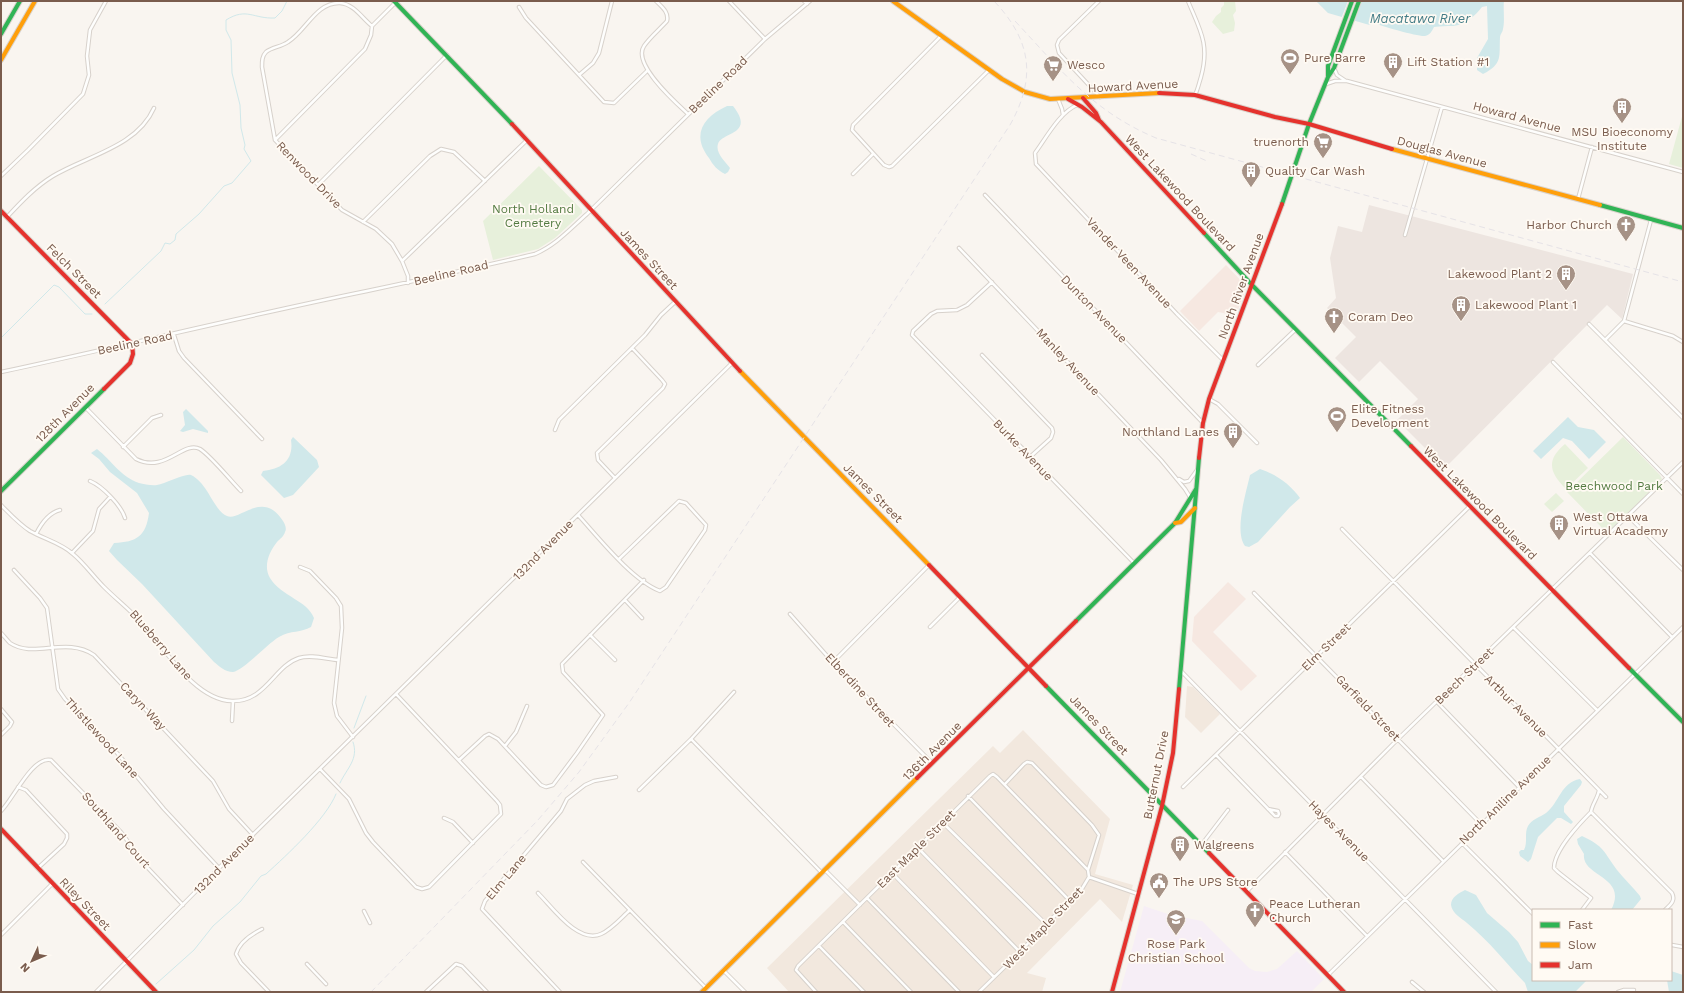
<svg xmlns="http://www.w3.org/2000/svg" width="1684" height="993" viewBox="0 0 1684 993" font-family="'Work Sans',sans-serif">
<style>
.residential{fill:#f2e8de}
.commercial{fill:#f6e8e1}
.industrial{fill:#ede5e0}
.education{fill:#f6eef6}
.green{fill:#e7f0db}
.water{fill:#d0e8ea}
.pier{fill:#f9f5f0}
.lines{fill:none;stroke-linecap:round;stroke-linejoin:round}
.stream{stroke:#d0e8ea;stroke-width:1}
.street-casing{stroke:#d7d1cb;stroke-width:4.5}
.fast-casing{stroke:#d9d2cb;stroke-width:6}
.slow-casing{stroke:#d9d2cb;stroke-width:6}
.jam-casing{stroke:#d9d2cb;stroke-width:6}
.street{stroke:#fefefd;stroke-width:2.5}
.fast{stroke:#30b455;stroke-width:4}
.slow{stroke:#ff9f0a;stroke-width:4}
.jam{stroke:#e5322d;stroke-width:4}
.rail{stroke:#e6e3e7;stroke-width:1;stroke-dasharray:6 4;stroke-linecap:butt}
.labels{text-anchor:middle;stroke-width:3.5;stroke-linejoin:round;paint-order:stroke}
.poi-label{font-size:12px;fill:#7a5c4d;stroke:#fffaf3;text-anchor:start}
.street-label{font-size:12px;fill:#7a5c4d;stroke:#fffaf3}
.park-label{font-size:12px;fill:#537a41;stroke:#fffaf3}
.water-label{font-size:13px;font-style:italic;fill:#437c86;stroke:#fffaf3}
</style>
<rect width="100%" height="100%" fill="#f9f5f0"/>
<path class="residential" d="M1187 686 1193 687 1220 714 1201 733 1185 717Z
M1023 730 1110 819 1095 874 1133 885 1122 922 1100 899 1027 973 1046 978 1042 992H789L767 968 993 746 1000 753Z"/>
<path class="commercial" d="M1226 265 1245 285 1246 289 1234 320 1228 314 1218 312 1199 331 1180 311Z
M1228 582 1246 599 1213 632 1257 676 1241 691 1192 641 1194 617Z"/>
<path class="industrial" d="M1369 205 1633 274 1622 319 1607 305 1445 468 1397 420 1418 399 1380 361 1359 382 1335 358 1356 337 1327 308 1336 298 1330 258 1338 226 1362 232Z"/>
<path class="education" d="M1144 906 1171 915 1202 921 1249 968 1255 971 1267 972 1277 969 1297 951 1324 979 1311 992H1120Z"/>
<path class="green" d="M1224 1H1235L1236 11 1233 15 1235 23 1234 31 1223 34 1212 22 1216 16 1221 12V8L1224 5Z
M1683 113V168L1669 164Z
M539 166 582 210V213L555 238 538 249 493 260 483 221Z
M1623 437 1660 475 1662 479 1608 534 1567 492Z
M1565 444 1588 468 1566 489C1549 472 1546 460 1565 444Z
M1556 493 1564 501 1552 512 1544 504Z"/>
<path class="water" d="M1316 1H1504C1503 9 1505 21 1503 29 1503 32 1500 34 1500 37 1499 56 1503 64 1483 74L1477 70V58L1488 39 1487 6 1482 7C1476 15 1465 25 1453 26 1446 26 1441 26 1434 27 1432 31 1430 35 1425 36 1419 37 1381 26 1374 23L1370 25 1366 24 1328 13Z
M727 106H733C756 135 721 132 718 144 715 153 726 162 730 168L728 172 725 174C717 170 713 165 709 158 691 135 703 117 727 106Z
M186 409 208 431V433L193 429 183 432 180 431 185 425 183 412Z
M1568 417 1578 427 1594 430 1606 442 1589 459 1572 441 1563 438 1541 459 1533 451Z
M293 437 317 460 319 467 293 495 284 498 261 475 263 471C282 469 294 460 291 440Z
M97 449C111 460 121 477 139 483 144 484 152 486 157 485 165 484 185 473 191 475 208 483 214 511 227 516 239 522 263 489 283 521 285 524 287 529 285 532 284 536 280 539 277 542 269 552 263 566 270 578 282 597 307 600 314 618L311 627C301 633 291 630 279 637 267 644 243 671 233 672 225 672 219 666 214 662L142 584 117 560 109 551 114 543C137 542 146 536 149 513L137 493 110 472 99 459 91 453Z
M1260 469C1276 474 1291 485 1300 498L1290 507 1258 542 1249 547 1245 546C1234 531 1246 493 1250 475Z
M1580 779 1582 782 1581 785 1564 806V812L1573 822 1571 824 1561 818H1557L1538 837 1531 859 1528 862 1520 856 1519 852 1521 850H1524C1528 842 1524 833 1528 826 1531 820 1540 817 1546 813 1559 803 1561 782 1580 779Z
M1582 836C1605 847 1603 851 1617 870 1624 879 1633 887 1640 896L1641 899 1632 910H1611C1629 876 1581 877 1584 854L1578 844 1577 839Z
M1465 890 1476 895 1487 913 1509 932 1518 942 1528 961 1533 965V980H1587L1575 992H1528L1525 983C1506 963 1489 941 1467 923 1461 918 1452 913 1451 905 1451 897 1459 893 1465 890Z
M1671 971 1683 975V992H1669L1667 980H1671Z"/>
<path class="pier" d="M1348 1H1362L1354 23 1341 19Z"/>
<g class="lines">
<path class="stream" d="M105 304 161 251 165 243 170 244 175 240 176 234 199 214 224 186 232 183 251 161 244 149 245 145 241 128 240 105 232 73 231 40 226 30V20C247 7 253 19 275 18L282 11 287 1
M1 338 54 285 59 287 85 314H92
M354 728 366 696
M340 783C347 768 359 759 353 742
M156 984 194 950 213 926 240 902 261 876 266 874C287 855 326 819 336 794"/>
<defs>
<path id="street" d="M656 1C662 7 669 12 667 21 660 29 650 37 644 46 632 64 675 102 688 114
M729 1 765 39
M804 1 807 4
M1099 1 1059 40 1057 45 1059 53 1100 97
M1188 1C1200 30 1210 44 1201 77 1199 83 1198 89 1195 95
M519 7 526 18 604 102 614 103 647 71
M372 26C362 18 354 4 340 3 316 2 306 31 288 42 281 47 272 47 266 52 262 56 262 61 262 67L275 140 342 210 376 229 392 244 402 261 408 276V283
M372 26 396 2
M941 36 853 125 852 130 884 165 889 167 892 166 989 70
M1334 68 1337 75 1346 81
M579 75 593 63 599 53 612 1
M1326 84 1335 81H1347L1683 172
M1058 99 1062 109 1063 115
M1077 105C1060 112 1046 138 1035 153L1036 164 1177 314 1224 361
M275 140 365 49 371 35 372 26
M853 174 873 154
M1 176 28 150 83 94 89 75 87 56 90 30 106 1
M318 185 447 55
M985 195 1203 423
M1578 199 1592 147
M7 217C21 202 35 187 53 176 86 156 137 147 154 108
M363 222 430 156 441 149 454 152 485 181
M1405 235 1442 107
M959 248 1161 460 1185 489 1190 497
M402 261 526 141
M992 282 967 305 957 310 937 311 931 314 913 331 912 335 1134 563
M1624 321 1673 336 1683 342
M1589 324 1683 418
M174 335 179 351 184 358 262 439
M1605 340 1624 321 1651 220
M982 355 1052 428 1053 432 1051 438 1030 457
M1553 362 1683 494
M1258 365 1295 330
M1 372C123 346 244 316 367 291 423 279 479 267 535 254 556 245 570 229 587 214L765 39 810 1
M1209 399 1218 404 1257 443
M85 407 136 459C165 474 183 440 200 449 211 456 231 481 241 491
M555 430 559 420 645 335 661 315 675 302
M123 447 152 418 161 415
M615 478 598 460 597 453 663 388 665 384 662 380 632 348
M1179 479 1184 482 1189 481 1197 470
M90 481C102 486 121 505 125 518
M1 505C10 514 19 524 30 531 44 539 61 543 73 554 84 563 93 576 104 587 116 599 129 609 141 622 164 647 194 700 232 701 266 702 274 666 299 658 311 654 326 659 338 660
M578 515C599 538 632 580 660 591L666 587 705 530 706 525 686 503 679 501 619 559
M1628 516 1683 570
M1342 529 1606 797
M36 534C41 524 48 513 60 510
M72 553 93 531 99 509 110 497
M1590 553 1672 637
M300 567 310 571 336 598 341 606 342 628 334 703 337 716 353 737
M14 570 40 598 47 608 58 689 65 699 118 754 164 809 219 868
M1254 593 1481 824
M625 600 642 618
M790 614 836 666 932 763
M930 627 960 597
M1514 628 1597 710
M1 633C4 636 7 640 10 643 34 659 66 636 94 655L213 781 229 809 253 835
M590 635 615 660
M833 662 929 565
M1181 671 1496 992
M1437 702 1519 787
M1 709 12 722 10 726 1 735
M232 721 233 701
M691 739 822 873
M505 746 516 732 527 706
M1216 755 1275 816H1278L1279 814 1278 811 1268 809
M459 760 485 736 489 734 498 739 541 785 546 787 553 785 577 753 603 715 563 672 562 664 644 580
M320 769 349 799 366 833 373 842 416 887 422 889 429 887 501 814 500 805 497 801 396 694
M1361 777 1443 861
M18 787 26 790 67 834V838L64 844 38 868
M1183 787 1470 506
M639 790 691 739 734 692
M968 796 1070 901
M1 811C12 801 33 755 51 760L121 832 145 865 183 905
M1591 812 1672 893C1676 901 1670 905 1665 910
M444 818 453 822 473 843
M943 823 1046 924
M1462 843 1533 914
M1202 844 1228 810
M918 848 1020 952
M1285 852 1367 936
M583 862 706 988
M825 870 860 905
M892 873 994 977
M1089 877 1138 894
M1247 891 1398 739 1683 462
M538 893C553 908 578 944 601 934 612 929 621 918 630 910
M867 898 959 992
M1582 910 1591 898 1558 872 1554 868C1554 851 1579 824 1591 812 1592 804 1598 798 1599 790
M364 911 370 923
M843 922 911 992
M262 929C252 934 239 943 236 954L241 963 269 992
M1 935 52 884
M1672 945 1683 947
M819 946 864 992
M307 964 326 984
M724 971 745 992
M1328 975 1683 627
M1412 982 1424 992
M96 992 219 868 732 363
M426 992 456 964 462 966 487 992
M560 992 482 909 485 901 561 811 567 799 585 785 594 781 616 777
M816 992 796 970 798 966 990 776 993 774 997 777 1088 870
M979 992 1020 952 1046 924 1080 892 1089 877 1088 870 1099 835 1092 825 1032 763 1027 762 1024 764 1005 784
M1618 992 1624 990H1634"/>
<path id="fast" d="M394 1 512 124
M1 34 20 1
M1328 76V66L1352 1
M1282 204 1309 124 1328 77 1334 68 1359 1
M1600 205 1683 228
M1204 233 1252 285 1411 446
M1 491 104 389
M1076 621 1175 523 1196 489
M1629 668 1683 722
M1046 686 1209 853
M1179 689 1199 458"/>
<path id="slow" d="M893 1 1002 79 1025 92 1050 99 1159 93
M1 60 35 1
M1392 149 1600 205
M740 371 929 565
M1175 523 1181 522 1195 508
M702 992 917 778"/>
<path id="jam" d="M1159 93 1195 95 1275 117 1309 124 1392 149
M1083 98 1096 113 1099 120
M1068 99 1082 107 1101 122 1204 233
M512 124 740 371
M1 211 132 344 133 354 130 363 104 389
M1411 446 1629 668
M1199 458 1203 423 1209 399 1282 204
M929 565 1046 686
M917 778 1076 621
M1 829 156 992
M1209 853 1344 992
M1112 992 1162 806 1173 753 1179 689"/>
</defs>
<use href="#street" class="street-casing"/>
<use href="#fast" class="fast-casing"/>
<use href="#slow" class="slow-casing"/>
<use href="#jam" class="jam-casing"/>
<use href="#street" class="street"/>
<use href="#fast" class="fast"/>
<use href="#slow" class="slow"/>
<use href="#jam" class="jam"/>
<path class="rail" d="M1015 21C1061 70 1092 111 1156 138L1683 282
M1191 154 1207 161
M371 992 538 820 579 772 629 703 1010 125C1037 77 1031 40 994 1"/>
</g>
<defs>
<symbol id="stadium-pin" viewBox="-11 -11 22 30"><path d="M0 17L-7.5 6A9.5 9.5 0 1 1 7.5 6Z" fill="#a69286" stroke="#fffaf3"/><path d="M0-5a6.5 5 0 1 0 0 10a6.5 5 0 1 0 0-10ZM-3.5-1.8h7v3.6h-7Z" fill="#fff"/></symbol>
<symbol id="building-pin" viewBox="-11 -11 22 30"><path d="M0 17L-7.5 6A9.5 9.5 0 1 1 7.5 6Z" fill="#a69286" stroke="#fffaf3"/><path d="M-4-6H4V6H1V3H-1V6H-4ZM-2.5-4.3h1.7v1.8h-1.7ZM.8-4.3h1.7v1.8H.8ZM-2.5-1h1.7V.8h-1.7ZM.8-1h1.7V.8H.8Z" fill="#fff"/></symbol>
<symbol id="supermarket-pin" viewBox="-11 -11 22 30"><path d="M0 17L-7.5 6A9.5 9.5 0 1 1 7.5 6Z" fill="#a69286" stroke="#fffaf3"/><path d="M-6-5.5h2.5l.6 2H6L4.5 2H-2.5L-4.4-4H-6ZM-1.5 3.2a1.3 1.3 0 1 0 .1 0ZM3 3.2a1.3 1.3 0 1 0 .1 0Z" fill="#fff"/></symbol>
<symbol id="church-pin" viewBox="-11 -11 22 30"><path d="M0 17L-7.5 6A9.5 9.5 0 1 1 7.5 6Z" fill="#a69286" stroke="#fffaf3"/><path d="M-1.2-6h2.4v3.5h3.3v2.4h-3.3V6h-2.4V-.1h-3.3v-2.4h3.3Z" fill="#fff"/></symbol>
<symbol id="civic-pin" viewBox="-11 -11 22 30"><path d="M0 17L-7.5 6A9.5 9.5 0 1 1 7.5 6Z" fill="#a69286" stroke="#fffaf3"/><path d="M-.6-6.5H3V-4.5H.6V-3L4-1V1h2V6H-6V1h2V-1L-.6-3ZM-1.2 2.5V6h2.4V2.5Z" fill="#fff"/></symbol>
<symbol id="school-pin" viewBox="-11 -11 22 30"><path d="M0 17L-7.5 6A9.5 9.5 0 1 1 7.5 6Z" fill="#a69286" stroke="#fffaf3"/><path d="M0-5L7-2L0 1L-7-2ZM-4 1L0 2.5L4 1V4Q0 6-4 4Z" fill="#fff"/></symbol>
</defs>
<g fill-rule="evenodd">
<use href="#stadium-pin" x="1279" y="47" width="22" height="30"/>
<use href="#building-pin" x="1382" y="51" width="22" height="30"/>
<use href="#supermarket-pin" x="1042" y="54" width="22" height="30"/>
<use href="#building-pin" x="1611" y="96" width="22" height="30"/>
<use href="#supermarket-pin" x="1312" y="131" width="22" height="30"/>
<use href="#building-pin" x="1240" y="160" width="22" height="30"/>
<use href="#church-pin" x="1615" y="214" width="22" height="30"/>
<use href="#building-pin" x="1555" y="263" width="22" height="30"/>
<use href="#building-pin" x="1450" y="294" width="22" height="30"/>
<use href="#church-pin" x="1323" y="306" width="22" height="30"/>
<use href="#stadium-pin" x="1326" y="405" width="22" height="30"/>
<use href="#building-pin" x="1222" y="421" width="22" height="30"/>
<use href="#building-pin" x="1548" y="513" width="22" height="30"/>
<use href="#building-pin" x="1169" y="834" width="22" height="30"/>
<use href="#civic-pin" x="1148" y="871" width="22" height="30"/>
<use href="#church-pin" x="1244" y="900" width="22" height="30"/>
<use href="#school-pin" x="1165" y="908" width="22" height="30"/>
</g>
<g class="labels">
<g class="poi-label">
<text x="1304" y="62">Pure Barre</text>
<text x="1407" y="66">Lift Station #1</text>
<text x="1067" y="69">Wesco</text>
<text x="1622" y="136" text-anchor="middle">MSU Bioeconomy<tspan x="1622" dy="14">Institute</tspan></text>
<text x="1309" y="146" text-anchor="end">truenorth</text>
<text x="1265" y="175">Quality Car Wash</text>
<text x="1612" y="229" text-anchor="end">Harbor Church</text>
<text x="1552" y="278" text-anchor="end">Lakewood Plant 2</text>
<text x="1475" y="309">Lakewood Plant 1</text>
<text x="1348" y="321">Coram Deo</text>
<text x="1351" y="413">Elite Fitness<tspan x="1351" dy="14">Development</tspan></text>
<text x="1219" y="436" text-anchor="end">Northland Lanes</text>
<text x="1573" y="521">West Ottawa<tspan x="1573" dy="14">Virtual Academy</tspan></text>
<text x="1194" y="849">Walgreens</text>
<text x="1173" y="886">The UPS Store</text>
<text x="1269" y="908">Peace Lutheran<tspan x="1269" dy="14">Church</tspan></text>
<text x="1176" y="948" text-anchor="middle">Rose Park<tspan x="1176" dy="14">Christian School</tspan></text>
</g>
<g class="street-label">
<text transform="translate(718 85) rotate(-44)" y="4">Beeline Road</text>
<text transform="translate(1133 86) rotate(-3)" y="4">Howard Avenue</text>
<text transform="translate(1517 117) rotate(15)" y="4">Howard Avenue</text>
<text transform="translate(1442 152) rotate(15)" y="4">Douglas Avenue</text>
<text transform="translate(309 175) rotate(46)" y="4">Renwood Drive</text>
<text transform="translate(1180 193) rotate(47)" y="4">West Lakewood Boulevard</text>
<text transform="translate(649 259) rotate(47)" y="4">James Street</text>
<text transform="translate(1129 263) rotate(47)" y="4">Vander Veen Avenue</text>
<text transform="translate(74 271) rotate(45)" y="4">Felch Street</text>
<text transform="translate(451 273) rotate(-13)" y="4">Beeline Road</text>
<text transform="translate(1241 286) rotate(-70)" y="4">North River Avenue</text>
<text transform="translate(1094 309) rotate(46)" y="4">Dunton Avenue</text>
<text transform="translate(135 343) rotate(-12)" y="4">Beeline Road</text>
<text transform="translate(1068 362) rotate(47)" y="4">Manley Avenue</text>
<text transform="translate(65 413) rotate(-45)" y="4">128th Avenue</text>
<text transform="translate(1023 450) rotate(46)" y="4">Burke Avenue</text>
<text transform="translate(873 493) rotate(45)" y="4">James Street</text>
<text transform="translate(1480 503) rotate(45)" y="4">West Lakewood Boulevard</text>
<text transform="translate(543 550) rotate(-45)" y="4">132nd Avenue</text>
<text transform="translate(161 645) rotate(49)" y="4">Blueberry Lane</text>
<text transform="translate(1326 647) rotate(-44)" y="4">Elm Street</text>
<text transform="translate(1464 676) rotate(-44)" y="4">Beech Street</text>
<text transform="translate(860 690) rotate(47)" y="4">Elberdine Street</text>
<text transform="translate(143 706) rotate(47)" y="4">Caryn Way</text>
<text transform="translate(1516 706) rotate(45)" y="4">Arthur Avenue</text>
<text transform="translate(1368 708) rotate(46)" y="4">Garfield Street</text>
<text transform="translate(1099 725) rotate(46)" y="4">James Street</text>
<text transform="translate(102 738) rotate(48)" y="4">Thistlewood Lane</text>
<text transform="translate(932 751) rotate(-45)" y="4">136th Avenue</text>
<text transform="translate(1156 775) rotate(-79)" y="4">Butternut Drive</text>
<text transform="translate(1505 800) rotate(-44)" y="4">North Aniline Avenue</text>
<text transform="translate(116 830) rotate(49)" y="4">Southland Court</text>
<text transform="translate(1339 831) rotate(45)" y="4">Hayes Avenue</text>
<text transform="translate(916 849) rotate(-45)" y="4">East Maple Street</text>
<text transform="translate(224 864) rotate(-45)" y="4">132nd Avenue</text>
<text transform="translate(506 877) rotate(-50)" y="4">Elm Lane</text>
<text transform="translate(85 904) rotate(46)" y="4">Riley Street</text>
<text transform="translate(1043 928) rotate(-46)" y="4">West Maple Street</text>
</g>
<g class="park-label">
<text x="533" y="213">North Holland<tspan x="533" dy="14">Cemetery</tspan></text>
<text x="1614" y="490">Beechwood Park</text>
</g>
<g class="water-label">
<text x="1420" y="23">Macatawa River</text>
</g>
</g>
<rect width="1684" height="993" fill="none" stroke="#7a5c4d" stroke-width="4"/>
<rect x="1532" y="909" width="140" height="72" fill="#fffaf3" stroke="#cabbb1"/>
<rect x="1540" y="922" width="20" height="6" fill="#30b455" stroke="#cabbb1"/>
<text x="1568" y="929" font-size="12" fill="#7a5c4d">Fast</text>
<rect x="1540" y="942" width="20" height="6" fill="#ff9f0a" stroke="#cabbb1"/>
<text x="1568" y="949" font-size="12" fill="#7a5c4d">Slow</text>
<rect x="1540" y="962" width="20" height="6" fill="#e5322d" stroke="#cabbb1"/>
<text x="1568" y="969" font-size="12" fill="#7a5c4d">Jam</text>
<g transform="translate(32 961) rotate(226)" stroke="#fffaf3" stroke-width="3" paint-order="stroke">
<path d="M0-3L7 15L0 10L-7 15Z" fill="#7a5c4d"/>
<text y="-6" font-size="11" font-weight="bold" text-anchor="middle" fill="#7a5c4d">N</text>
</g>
</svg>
